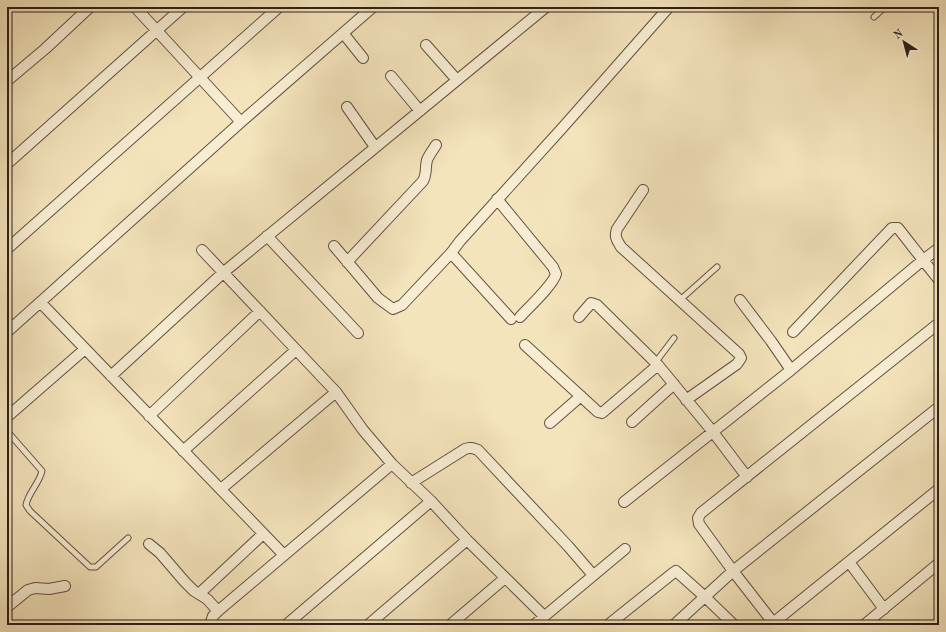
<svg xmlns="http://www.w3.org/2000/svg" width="946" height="632" viewBox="0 0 946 632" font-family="'Old Standard TT',serif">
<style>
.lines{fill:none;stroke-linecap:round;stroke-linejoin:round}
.service-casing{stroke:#605142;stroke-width:7}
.minor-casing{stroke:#605142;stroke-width:12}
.service{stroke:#f8edd3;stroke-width:5}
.minor{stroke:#f8edd3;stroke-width:10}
</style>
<rect width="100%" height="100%" fill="#f4e4bc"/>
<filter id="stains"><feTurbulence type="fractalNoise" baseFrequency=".005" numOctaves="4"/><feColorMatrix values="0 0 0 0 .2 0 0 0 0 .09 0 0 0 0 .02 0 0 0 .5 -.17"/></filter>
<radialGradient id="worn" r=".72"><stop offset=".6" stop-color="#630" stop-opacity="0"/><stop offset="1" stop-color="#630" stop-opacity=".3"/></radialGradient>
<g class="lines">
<defs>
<path id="service" d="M874 17 885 7
M938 123 939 124
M939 194C937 197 937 200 939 204
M680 300 717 267
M655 363 674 338
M7 431 42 471C39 484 28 493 26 505L30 511 90 567H96L128 538"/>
<path id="minor" d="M135 7 241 122
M343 33 363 58
M426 45 457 80
M391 76 420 111
M7 81 45 49 90 7
M347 107 375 147
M7 164 183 7
M643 190 617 229C614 237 617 240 621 247L739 354 741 358 737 364 686 400
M497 199 553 267 556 274C553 285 528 308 520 317
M267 236 358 333
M334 246 378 298 393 309 402 305 451 253
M7 249 279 7
M202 250 336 392 363 430 392 464 431 501 467 540 544 616
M347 262 423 181C427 174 425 168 427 160 429 155 433 150 436 145
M740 300 771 341 791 370
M41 303 284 555
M579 317 591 303 597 305 658 365 713 432 747 477
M511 319 451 253 460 241 564 126 669 7
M7 332 241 122 373 7
M793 332 892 228H898L923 260 939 248
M525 345 598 412 602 413 658 365
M111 376 224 272 546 7
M149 416 260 311
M7 417 85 349
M632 422 674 384
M550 423 581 396
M183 451 296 350
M411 483 465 449C470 447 473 448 478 450L568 546 593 575
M221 489 336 392
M624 502 791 370 923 260 939 280
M149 544 160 553 185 582 194 591 207 599 218 611
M849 562 884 609
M200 593 263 534
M7 607 28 590 35 588 49 589 65 586
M773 623 939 489
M210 625 213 616 218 611 392 464
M286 625 431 501
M368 625 467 540
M450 625 505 578
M534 625 625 549
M608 625 673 573 676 571 704 596 734 625
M674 625 733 571 939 407
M775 625 733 571 699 524 698 518 701 513 939 323
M864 625 939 563"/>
</defs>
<use href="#service" class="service-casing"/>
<use href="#minor" class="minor-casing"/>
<use href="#service" class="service"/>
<use href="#minor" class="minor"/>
</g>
<rect width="946" height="632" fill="none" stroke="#f4e4bc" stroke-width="24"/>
<rect x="8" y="8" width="930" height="616" fill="none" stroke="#2e201a" stroke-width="2"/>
<rect x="12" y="12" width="922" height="608" fill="none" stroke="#2e201a"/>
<g transform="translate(904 42) rotate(324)" stroke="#f8edd3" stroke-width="3" paint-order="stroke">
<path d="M0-3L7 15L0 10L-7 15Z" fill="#2e201a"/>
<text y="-6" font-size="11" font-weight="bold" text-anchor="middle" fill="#2e201a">N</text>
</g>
<rect width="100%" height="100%" filter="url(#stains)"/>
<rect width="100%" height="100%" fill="url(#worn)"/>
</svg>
